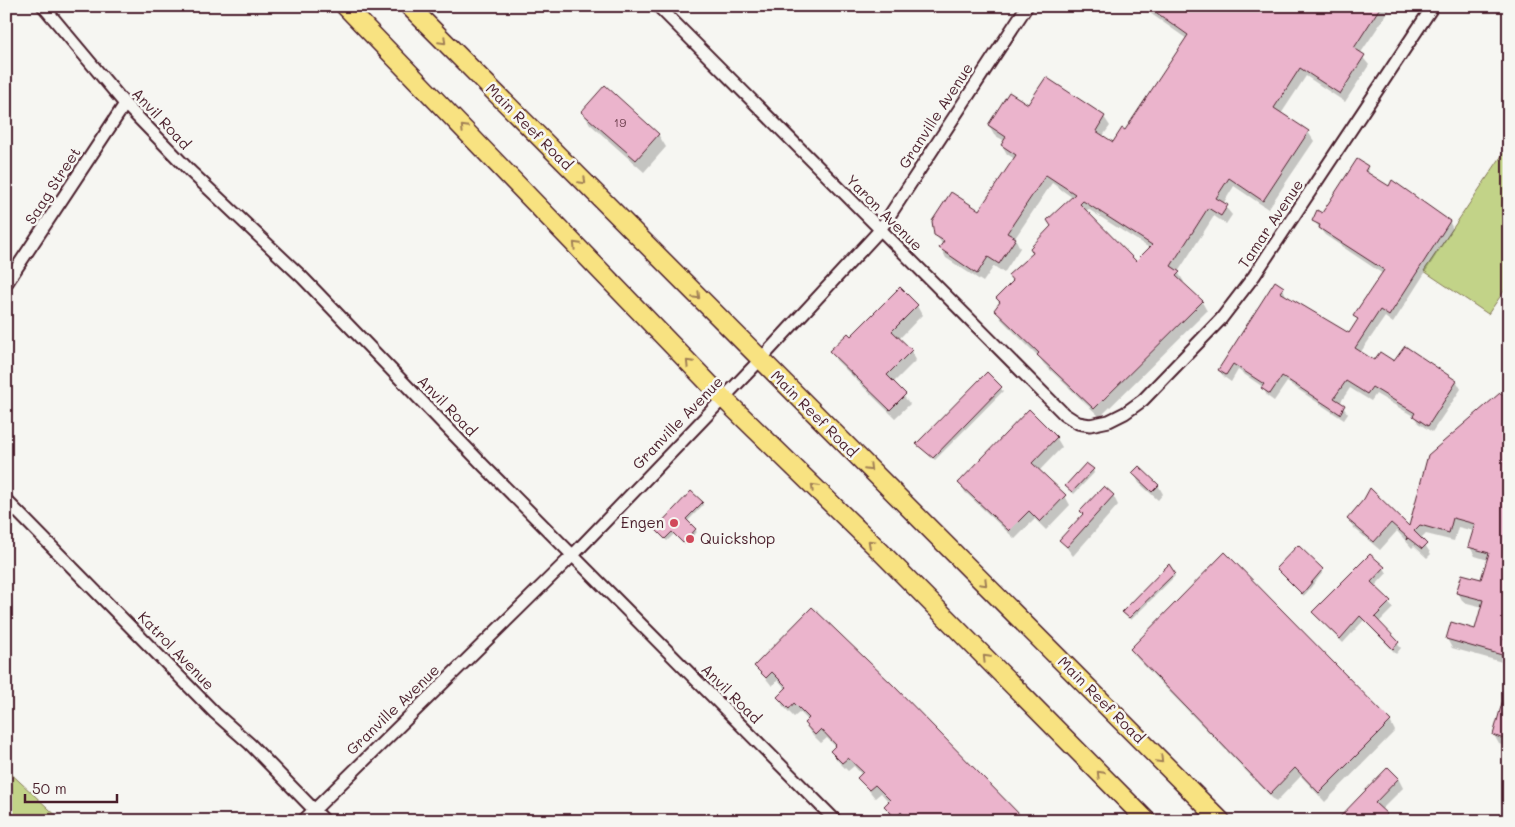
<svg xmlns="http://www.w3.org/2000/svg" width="1515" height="827" viewBox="0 0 1515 827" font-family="Mali,sans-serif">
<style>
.green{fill:#c2d388;stroke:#86795a}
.shadow{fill:#0003;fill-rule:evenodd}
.building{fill:#ebb4cc;stroke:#4a1f2b;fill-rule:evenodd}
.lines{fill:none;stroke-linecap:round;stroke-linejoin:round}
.street-casing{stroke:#4a1f2b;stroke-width:15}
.primary-casing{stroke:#4a1f2b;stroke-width:21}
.street{stroke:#f6f6f2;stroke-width:11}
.primary{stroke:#f8e281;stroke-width:18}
.oneway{stroke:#a18056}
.poi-dot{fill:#d1495b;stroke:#f6f6f2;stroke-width:2}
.labels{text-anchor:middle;stroke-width:5;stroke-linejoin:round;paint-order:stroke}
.number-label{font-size:12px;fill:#724453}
.street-label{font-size:15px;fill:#4a1f2b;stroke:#f6f6f2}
.poi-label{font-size:15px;fill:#4a1f2b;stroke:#f6f6f2;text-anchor:end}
</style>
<rect width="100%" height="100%" fill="#f6f6f2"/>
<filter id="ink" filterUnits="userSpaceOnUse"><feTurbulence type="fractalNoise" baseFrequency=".02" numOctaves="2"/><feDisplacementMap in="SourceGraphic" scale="10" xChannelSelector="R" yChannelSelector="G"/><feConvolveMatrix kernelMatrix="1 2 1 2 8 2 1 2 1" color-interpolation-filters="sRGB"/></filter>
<g filter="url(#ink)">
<path class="green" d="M1509 145V284L1488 314 1424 271Z
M6 769 62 821H6Z"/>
<path class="shadow" d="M1140 6H1392L1360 54 1369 65 1345 102 1306 76 1281 114 1308 132 1314 141 1268 209 1234 186 1223 204 1232 215 1226 224 1214 216 1178 272 1184 282 1182 283 1202 302 1207 311 1100 417 1044 364 1039 357 1001 319 996 310 1000 304 997 299 1014 282 1073 198 1052 183 1015 238 1020 248 1004 273 994 266 983 282 946 258 941 248 943 245 935 234 979 212 1015 159 1007 154 1002 145 1005 141 994 135 989 126 1028 106 1046 79 1104 117 1110 126 1102 137 1113 144 1126 131 1187 39ZM1088 209 1151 249 1136 262 1086 212Z
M583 112 658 134 666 147 644 172 590 124Z
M1367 167 1370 176 1449 221 1453 229 1393 323 1385 317 1360 353 1375 362 1395 363 1405 348 1457 382 1461 389 1432 432 1418 423 1415 417 1376 394 1371 401 1350 388 1340 403 1348 414 1344 420 1287 382 1274 401 1267 396 1263 387 1238 370 1231 382 1224 377 1219 370 1283 288 1286 296 1349 335 1358 321 1355 316 1383 274 1325 235 1314 221Z
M917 306 922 315 899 339 911 350 916 360 893 383 910 404 895 418 836 360 831 351 851 338Z
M987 374 1003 391 935 460 919 446Z
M1509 401V664L1452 648 1447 639 1476 631 1483 607 1463 602 1458 592 1482 581 1488 560 1475 556 1470 547 1474 531 1458 527 1454 541 1426 534 1421 539 1431 554 1427 558 1414 546 1412 548 1397 531 1380 550 1354 528 1349 519 1365 500 1410 529Z
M1056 437 1062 447 1039 471 1065 496 1070 505 1046 530 1035 519 1015 539 965 492 960 483Z
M1093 470 1094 473 1074 494 1066 486Z
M1134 473 1158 485 1163 494 1158 500 1139 483Z
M1113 495 1118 505 1073 556 1061 540Z
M702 503 703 505 687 522 697 532 685 544 674 534 667 541 658 531Z
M1169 566 1175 576 1131 620 1123 612Z
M1384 568 1387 573 1374 587 1393 608 1379 622 1401 648 1396 654 1364 620 1343 643 1313 613Z
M1322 570 1323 572 1304 596 1279 571Z
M812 609 1023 821H896L890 815 885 806 889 802 881 793 875 798 859 778 862 775 854 766 848 771 837 760 832 751 836 747 827 738 821 743 810 732 805 723 808 720 800 712 794 717 783 706 778 697 786 689 778 680 772 686 756 666Z
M1131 649 1390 721 1395 731 1325 802 1301 776 1276 802 1137 658Z
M1509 684V748L1499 744 1494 735Z
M1398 778 1403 788 1381 810 1389 821H1337Z
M1509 796V821H1502Z"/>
<path class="building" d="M1147 6H1381L1354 48 1365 55 1340 94 1300 68 1274 108 1309 131 1263 201 1229 178 1216 198 1228 205 1221 216 1208 208 1171 266 1180 272 1176 276 1203 301 1094 409 1037 355 1039 353 994 310 1000 302 996 298 1013 281 1008 275 1033 253 1030 248 1051 226 1047 220 1075 194 1046 175 1007 233 1016 238 999 264 988 257 977 274 939 248 944 241 934 235 932 221 951 192 979 210 1016 155 1001 145 1006 137 988 125 1009 92 1028 104 1046 77 1105 116 1096 131 1113 142 1122 128 1125 130 1188 35ZM1083 201 1152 245 1136 261 1080 204Z
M605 85 659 134 636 160 581 112Z
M1357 159 1368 166 1365 171 1389 186 1392 180 1450 221 1389 316 1380 310 1355 348 1374 360 1380 352 1394 361 1405 346 1457 381 1428 426 1413 416 1415 413 1372 387 1367 394 1346 381 1334 398 1345 405 1340 414 1282 376 1270 394 1261 388 1264 384 1233 364 1226 375 1218 370 1275 281 1284 287 1280 292 1349 333 1358 319 1353 316 1384 270 1319 228 1320 225 1312 221 1317 210 1322 213Z
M900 287 918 305 892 331 912 350 887 375 906 394 890 410 829 351 848 333 851 336Z
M987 372 1002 387 933 458 916 444Z
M1500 393 1509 399V624L1504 640 1509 641V657L1446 639 1451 622 1475 629 1483 600 1456 593 1462 574 1481 579 1489 553 1468 547 1475 524 1453 518 1449 533 1420 525 1414 531 1427 544 1422 549 1408 538 1406 540 1407 537 1391 523 1374 542 1347 519 1364 499 1370 488 1409 526 1428 455Z
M1029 409 1057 437 1032 463 1066 495 1040 522 1029 511 1009 531 958 483Z
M1086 463 1094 469 1072 492 1065 486Z
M1139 466 1159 485 1152 492 1132 473Z
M1104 486 1114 495 1067 547 1059 540 1083 514 1080 511Z
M691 491 703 502 686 519 696 529 683 543 672 532 665 539 655 529Z
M1298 545 1323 569 1302 594 1276 568Z
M1225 552 1391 721 1319 793 1295 768 1270 794 1130 649Z
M1370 554 1385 567 1371 582 1391 601 1375 617 1399 642 1393 649 1360 616 1340 639 1312 612Z
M1169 564 1175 573 1129 618 1122 612Z
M812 607 893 685 1026 821H909L901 812 896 818 884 806 890 800 875 785 869 790 857 778 863 772 848 758 842 763 830 751 836 745 821 729 815 735 804 723 809 718 794 703 789 709 777 697 787 687 772 672 766 678 754 666Z
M1506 689H1509V741L1493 735Z
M1388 767 1399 778 1375 803 1387 814 1380 821H1336Z"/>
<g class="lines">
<defs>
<path id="street" d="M43 6 125 104 190 171 302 277 484 466 836 821
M658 6 1064 414 1078 423 1090 425 1109 421 1125 413 1143 400 1221 319 1254 276 1433 6
M6 284 125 104
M6 500 215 713 250 744 325 821
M303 821 573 555 760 360 880 230 1027 6"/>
<path id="primary" d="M345 6 723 398 881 552 1147 821
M409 6 1221 821"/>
</defs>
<use href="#street" class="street-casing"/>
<use href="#primary" class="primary-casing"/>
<use href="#street" class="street"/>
<use href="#primary" class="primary"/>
</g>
<defs><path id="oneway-chevron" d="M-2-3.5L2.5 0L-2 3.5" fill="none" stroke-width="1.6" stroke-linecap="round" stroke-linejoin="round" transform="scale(1.25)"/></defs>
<g class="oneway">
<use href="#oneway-chevron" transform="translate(443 41) rotate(45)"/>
<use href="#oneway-chevron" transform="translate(464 128) rotate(-134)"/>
<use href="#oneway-chevron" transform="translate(583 181) rotate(45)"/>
<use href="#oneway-chevron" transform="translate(576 245) rotate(-134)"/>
<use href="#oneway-chevron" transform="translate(697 296) rotate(45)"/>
<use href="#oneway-chevron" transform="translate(689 363) rotate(-134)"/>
<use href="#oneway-chevron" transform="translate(869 468) rotate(45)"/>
<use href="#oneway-chevron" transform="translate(814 487) rotate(-135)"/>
<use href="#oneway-chevron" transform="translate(871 543) rotate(-137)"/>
<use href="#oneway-chevron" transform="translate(984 583) rotate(45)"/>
<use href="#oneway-chevron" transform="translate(986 658) rotate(-134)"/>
<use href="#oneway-chevron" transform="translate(1160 760) rotate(45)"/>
<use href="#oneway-chevron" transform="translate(1100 774) rotate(-135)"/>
</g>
</g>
<g class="poi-dot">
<circle cx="674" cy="523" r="5"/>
<circle cx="690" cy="539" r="5"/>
</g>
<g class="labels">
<g class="number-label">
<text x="620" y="127">19</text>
</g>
<g class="street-label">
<text transform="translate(936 116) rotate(-57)" y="5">Granville Avenue</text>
<text transform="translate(161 119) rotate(47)" y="5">Anvil Road</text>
<text transform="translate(529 127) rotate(45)" y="5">Main Reef Road</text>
<text transform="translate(53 186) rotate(-57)" y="5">Saag Street</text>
<text transform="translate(884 213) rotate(45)" y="5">Yaron Avenue</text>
<text transform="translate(1271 224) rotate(-56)" y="5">Tamar Avenue</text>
<text transform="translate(447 406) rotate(46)" y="5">Anvil Road</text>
<text transform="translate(814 414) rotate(45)" y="5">Main Reef Road</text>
<text transform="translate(678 423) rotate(-46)" y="5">Granville Avenue</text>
<text transform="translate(176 651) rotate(46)" y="5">Katrol Avenue</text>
<text transform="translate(731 694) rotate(45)" y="5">Anvil Road</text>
<text transform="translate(1101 700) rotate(45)" y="5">Main Reef Road</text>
<text transform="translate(393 710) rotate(-44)" y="5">Granville Avenue</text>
</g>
<g class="poi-label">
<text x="664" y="528">Engen</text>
<text x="700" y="544" text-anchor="start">Quickshop</text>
</g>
</g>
<rect width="1515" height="827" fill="none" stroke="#f6f6f2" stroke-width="25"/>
<rect x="12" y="12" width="1490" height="802" fill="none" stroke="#4a1f2b" stroke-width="2" filter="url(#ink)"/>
<path d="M25 794v8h92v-8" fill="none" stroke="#4a1f2b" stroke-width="2.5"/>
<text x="32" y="794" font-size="15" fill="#4a1f2b" stroke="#f6f6f2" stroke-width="4" paint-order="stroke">50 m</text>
</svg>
